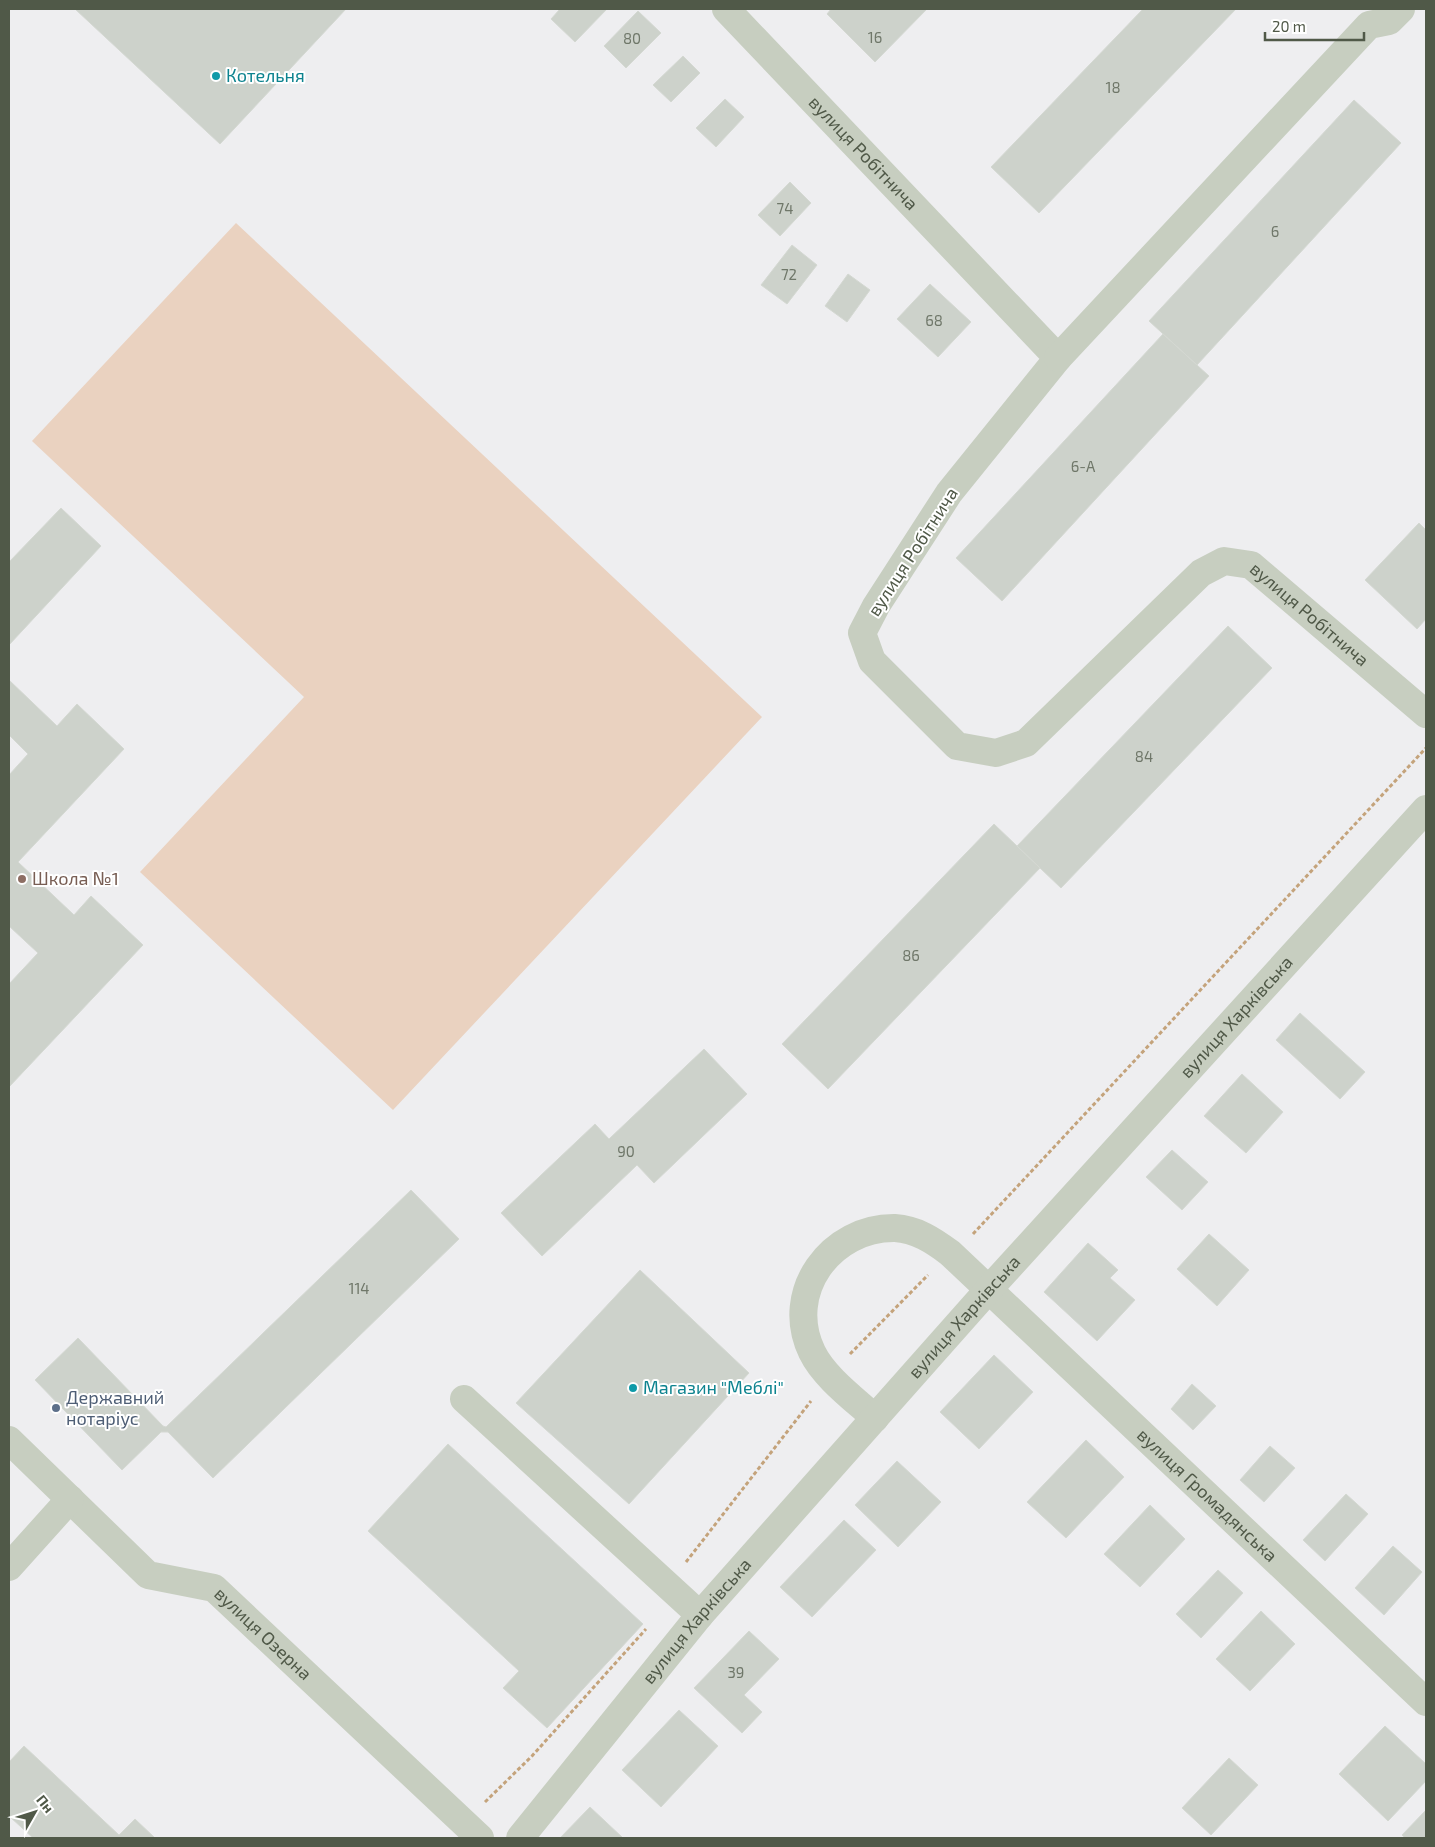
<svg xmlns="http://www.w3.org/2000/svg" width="1435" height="1847" viewBox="0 0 1435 1847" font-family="'Exo 2',sans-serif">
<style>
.green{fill:#ead2c0}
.building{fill:#cdd2cb;stroke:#d4d8d2}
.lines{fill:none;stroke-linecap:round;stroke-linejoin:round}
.path{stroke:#c4a37b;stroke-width:3;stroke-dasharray:4 2.5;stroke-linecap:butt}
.minor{stroke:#c7cec0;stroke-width:28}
.culture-dot{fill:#0f9aa8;stroke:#fff;stroke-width:2}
.education-dot{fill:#8d6e63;stroke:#fff;stroke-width:2}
.service-dot{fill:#5c6f8a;stroke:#fff;stroke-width:2}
.labels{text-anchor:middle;stroke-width:4;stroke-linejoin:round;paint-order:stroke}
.number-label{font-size:15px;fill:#6f7769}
.culture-label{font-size:18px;fill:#0d838f;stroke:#fff;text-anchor:start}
.street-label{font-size:18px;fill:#505948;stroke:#fff}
.education-label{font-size:18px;fill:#785e54;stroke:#fff;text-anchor:start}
.service-label{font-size:18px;fill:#4e5e75;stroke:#fff;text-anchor:start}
</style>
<rect width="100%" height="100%" fill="#eeeef0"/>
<path class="green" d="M236 223 762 717 393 1110 140 872 304 697 32 441Z"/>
<path class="building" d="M75 9H346L220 144Z
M560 9H607L575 42 551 19Z
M831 9H927L875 62 827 14Z
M1143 9H1236L1039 213 991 167Z
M638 11 661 33 626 68 604 46Z
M683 56 700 73 671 102 653 85Z
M725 99 744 117 716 147 696 128Z
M1354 100 1401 143 1197 365 1149 321Z
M790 182 811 203 780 236 758 215Z
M792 245 817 265 787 304 761 285Z
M848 274 870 290 847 322 825 306Z
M930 284 971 322 938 357 897 319Z
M1163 334 1209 376 1002 601 956 558Z
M61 508 101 546 9 645V562Z
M1419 523 1426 530V619L1417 629 1365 580Z
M1228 626 1272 668 1061 888 1017 846Z
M9 680 57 726 77 704 124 749 18 862 74 915 91 896 143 945 9 1087V984L38 953 9 926V775L28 754 9 735Z
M994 824 1040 868 828 1089 782 1044Z
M1300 1013 1365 1072 1340 1099 1276 1040Z
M704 1049 747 1094 654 1183 637 1165 542 1256 501 1213 595 1124 609 1139Z
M1242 1074 1283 1112 1246 1153 1204 1116Z
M1172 1150 1208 1182 1182 1210 1146 1177Z
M411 1190 459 1239 213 1478 168 1432H161L122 1470 35 1380 78 1338 163 1426 166 1427Z
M1209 1234 1249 1270 1217 1306 1177 1269Z
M1088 1243 1118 1270 1110 1278 1135 1300 1097 1341 1044 1292Z
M640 1270 749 1373 629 1504 516 1403Z
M994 1355 1033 1392 979 1449 940 1412Z
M1192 1384 1216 1406 1193 1430 1171 1409Z
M1086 1440 1124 1477 1066 1538 1027 1502Z
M448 1444 643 1624 547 1728 503 1688 519 1671 368 1531Z
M1270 1446 1295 1468 1264 1502 1240 1480Z
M897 1461 941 1502 898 1547 855 1505Z
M1346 1494 1368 1514 1325 1561 1303 1540Z
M1150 1505 1185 1539 1140 1587 1104 1554Z
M844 1520 876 1550 812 1617 780 1587Z
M1393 1546 1422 1572 1384 1615 1355 1588Z
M1218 1570 1243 1593 1201 1638 1176 1614Z
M1261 1611 1295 1644 1250 1691 1216 1659Z
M749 1631 779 1659 744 1695 762 1712 742 1733 694 1688Z
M679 1710 718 1746 661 1807 622 1770Z
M1385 1726 1426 1764V1781L1388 1821 1339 1774Z
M24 1746 119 1835 135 1819 155 1838H33L9 1816V1762Z
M1229 1758 1258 1785 1211 1835 1182 1808Z
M590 1807 623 1838H560Z
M1426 1810V1838H1405L1402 1835Z"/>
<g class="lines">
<path class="path" d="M973 1234 1426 748
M850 1354 928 1275
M686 1562 811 1401
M485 1802 532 1756 646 1629"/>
<g class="minor">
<path id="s1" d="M726 9 1058 358 949 493 876 606 862 633 872 661 957 746 996 753 1026 743 1201 573 1224 561 1251 565 1426 714"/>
<path d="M1058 358 1369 25 1389 21 1401 9"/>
<path d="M464 1399 700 1615"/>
<path id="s2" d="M875 1418C854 1399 824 1377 812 1352 783 1292 831 1227 895 1228 916 1229 934 1241 950 1253L1426 1702"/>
<path id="s3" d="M9 1440 148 1575 214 1588 480 1838"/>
<path d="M9 1567 70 1499"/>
<path id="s4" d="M520 1838 700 1615 990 1288 1426 809"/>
</g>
</g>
<g class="culture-dot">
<circle cx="216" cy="76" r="5"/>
<circle cx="633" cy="1388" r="5"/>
</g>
<circle class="education-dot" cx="22" cy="879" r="5"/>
<circle class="service-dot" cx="56" cy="1408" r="5"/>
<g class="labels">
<g class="number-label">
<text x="875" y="43">16</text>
<text x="632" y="44">80</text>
<text x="1113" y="93">18</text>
<text x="785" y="214">74</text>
<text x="1275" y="237">6</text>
<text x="789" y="280">72</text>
<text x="934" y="326">68</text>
<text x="1083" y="472">6-А</text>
<text x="1144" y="762">84</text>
<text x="911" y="961">86</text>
<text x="626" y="1157">90</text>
<text x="359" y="1294">114</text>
<text x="736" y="1678">39</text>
</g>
<g class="culture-label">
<text x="226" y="82">Котельня</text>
<text x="643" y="1394">Магазин "Меблі"</text>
</g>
<g class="street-label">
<text dy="6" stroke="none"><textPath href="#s1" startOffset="199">вулиця Робітнича</textPath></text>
<text transform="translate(913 552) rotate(-57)" y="6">вулиця Робітнича</text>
<text dy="6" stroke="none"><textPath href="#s1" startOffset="1415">вулиця Робітнича</textPath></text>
<text dy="6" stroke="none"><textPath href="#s4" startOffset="1090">вулиця Харківська</textPath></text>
<text dy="6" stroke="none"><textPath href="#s4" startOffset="685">вулиця Харківська</textPath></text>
<text dy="6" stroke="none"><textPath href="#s2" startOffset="685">вулиця Громадянська</textPath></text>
<text dy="6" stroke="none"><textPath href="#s4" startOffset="280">вулиця Харківська</textPath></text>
<text dy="6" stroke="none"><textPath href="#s3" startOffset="328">вулиця Озерна</textPath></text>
</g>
<g class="education-label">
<text x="32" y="885">Школа №1</text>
</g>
<g class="service-label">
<text x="66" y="1404">Державний<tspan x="66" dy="21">нотаріус</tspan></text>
</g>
</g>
<rect width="1435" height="1847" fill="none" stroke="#505948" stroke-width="20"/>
<g transform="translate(35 1812) rotate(51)" stroke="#ffffff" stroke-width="4" paint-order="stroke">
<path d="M0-4L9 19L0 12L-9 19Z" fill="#505948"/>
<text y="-8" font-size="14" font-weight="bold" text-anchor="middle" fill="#505948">Пн</text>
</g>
<path d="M1265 32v8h99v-8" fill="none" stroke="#505948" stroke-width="2.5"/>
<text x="1272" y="32" font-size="15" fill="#505948" stroke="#ffffff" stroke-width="4" paint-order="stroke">20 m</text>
</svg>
